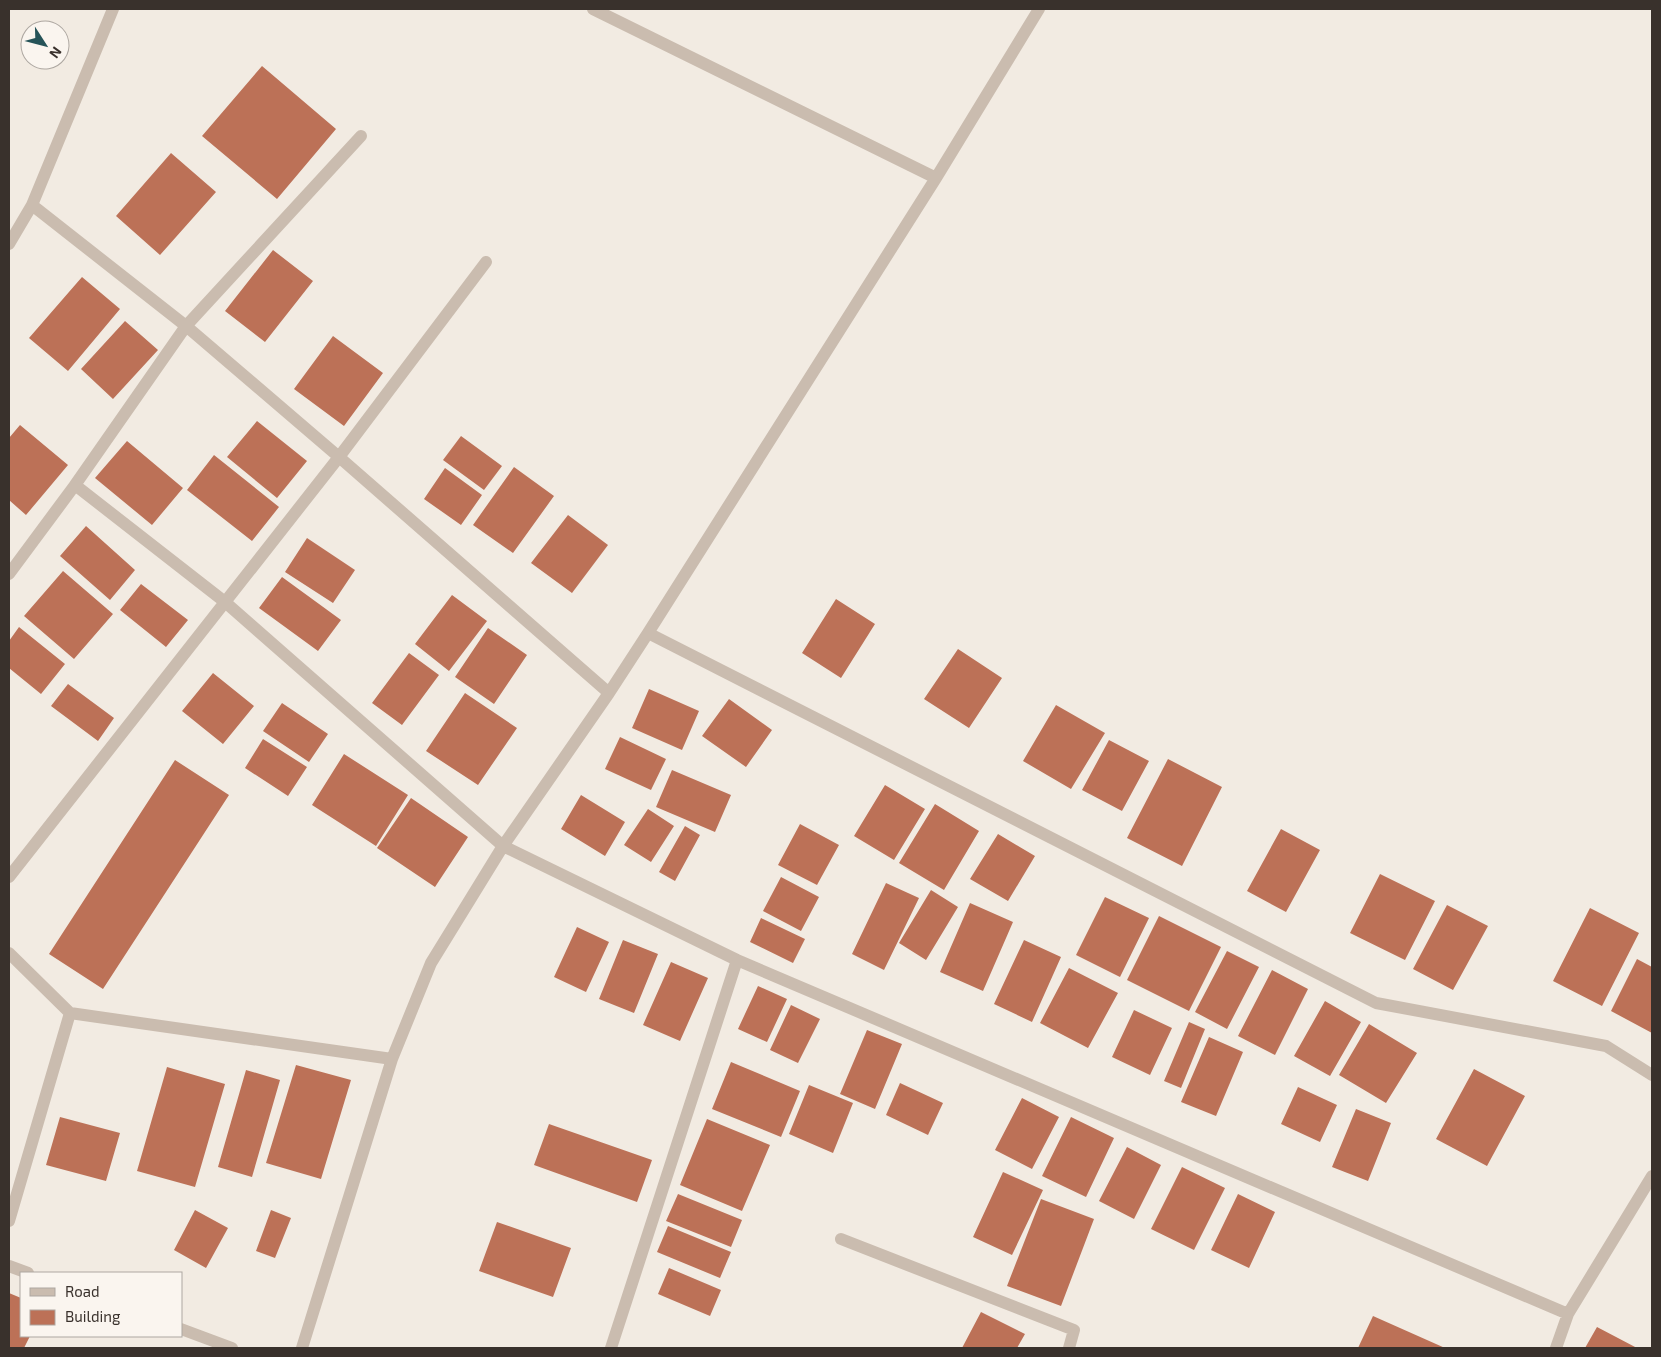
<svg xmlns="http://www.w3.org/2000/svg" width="1661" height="1357" viewBox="0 0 1661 1357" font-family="'Exo 2',sans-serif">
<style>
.building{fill:#bc7157}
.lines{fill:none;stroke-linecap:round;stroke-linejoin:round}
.minor{stroke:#cabcaf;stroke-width:12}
</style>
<rect width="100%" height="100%" fill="#f2ebe2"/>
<path class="building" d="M262 66 336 129 277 199 202 136Z
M171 153 216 192 160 255 116 216Z
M273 250 313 281 265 342 225 311Z
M82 277 120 309 68 371 29 338Z
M125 321 158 350 113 399 81 369Z
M333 336 383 373 344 426 294 389Z
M257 421 307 461 277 498 227 457Z
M20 425 68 465 26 515 9 500V438Z
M461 436 502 466 484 490 443 460Z
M127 441 183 488 152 525 95 478Z
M214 455 279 507 252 541 187 490Z
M514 467 554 496 513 553 473 525Z
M445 468 482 495 461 525 424 499Z
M568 515 608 545 572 593 531 563Z
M86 526 135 570 110 600 60 556Z
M307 538 355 570 333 603 285 572Z
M63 571 113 614 74 659 24 616Z
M282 577 341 620 318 651 259 608Z
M141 584 188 620 166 647 120 610Z
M452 595 487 621 449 671 415 644Z
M836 599 875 624 841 678 802 653Z
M19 627 65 664 41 694 9 668V641Z
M488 628 527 655 494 704 455 677Z
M958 649 1002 678 969 728 924 699Z
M409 653 439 675 402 725 372 703Z
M213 673 254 706 223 744 182 711Z
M68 684 114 718 98 741 51 706Z
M649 689 699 711 682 750 632 728Z
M465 693 517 728 478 785 426 751Z
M729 699 772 730 746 767 702 736Z
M282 703 328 734 309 762 263 731Z
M1056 705 1105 733 1071 789 1023 761Z
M620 737 666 759 651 790 605 769Z
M263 739 307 767 288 796 245 768Z
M1109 740 1149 761 1122 811 1082 790Z
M344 754 408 795 376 846 312 805Z
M1168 759 1222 787 1182 866 1127 838Z
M175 760 229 795 103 989 49 954Z
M672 770 731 795 715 832 656 807Z
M885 785 925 809 894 860 854 836Z
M581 795 625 822 605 856 561 829Z
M411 798 468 837 435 887 377 848Z
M935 804 979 831 944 890 899 863Z
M648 809 674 826 651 862 624 845Z
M800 824 839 845 817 885 778 865Z
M685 826 700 835 675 881 659 872Z
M1281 829 1320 850 1286 912 1247 891Z
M998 834 1035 856 1008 901 970 879Z
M1380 874 1435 901 1405 960 1350 933Z
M781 877 819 897 801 931 763 911Z
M886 883 919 898 884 970 852 954Z
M931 890 958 907 926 960 899 943Z
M1105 897 1149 918 1120 977 1076 955Z
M970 903 1013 922 983 991 940 972Z
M1447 905 1488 926 1453 990 1413 969Z
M1590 908 1639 933 1602 1006 1553 981Z
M1159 916 1221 947 1189 1011 1127 980Z
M761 918 805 939 793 963 750 942Z
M577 927 609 942 586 992 554 977Z
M623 940 658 954 634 1013 599 999Z
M1024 940 1061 957 1032 1022 994 1004Z
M1227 951 1259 967 1227 1029 1195 1012Z
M1637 959 1652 967V1033L1611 1011Z
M671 962 708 978 680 1041 643 1025Z
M1069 968 1118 993 1088 1048 1040 1023Z
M1272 970 1308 989 1275 1055 1238 1036Z
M758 986 787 999 767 1042 738 1029Z
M1325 1001 1361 1022 1330 1076 1294 1056Z
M791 1005 820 1019 798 1063 770 1050Z
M1134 1010 1172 1028 1150 1075 1112 1057Z
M1189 1022 1205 1029 1181 1088 1164 1081Z
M1369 1024 1417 1053 1386 1103 1339 1075Z
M867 1030 902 1044 875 1109 840 1094Z
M1209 1037 1243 1052 1216 1116 1181 1102Z
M731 1062 800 1091 781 1137 712 1109Z
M296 1065 351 1080 321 1179 266 1163Z
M167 1067 225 1084 195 1187 137 1171Z
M1474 1069 1525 1096 1487 1166 1436 1139Z
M246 1070 280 1080 252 1177 218 1167Z
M900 1083 943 1103 928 1135 886 1115Z
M809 1085 853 1103 833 1153 789 1134Z
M1298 1087 1337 1105 1320 1142 1281 1124Z
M1022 1098 1059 1117 1032 1169 995 1150Z
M1356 1109 1391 1123 1368 1181 1332 1167Z
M60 1117 120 1133 106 1181 46 1165Z
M1071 1117 1114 1138 1086 1197 1042 1176Z
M707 1119 770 1145 742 1211 680 1185Z
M549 1124 652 1160 637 1202 534 1165Z
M1127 1147 1161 1165 1134 1219 1099 1201Z
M1182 1167 1225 1188 1194 1250 1151 1229Z
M1003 1172 1043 1190 1012 1255 973 1237Z
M678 1194 742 1220 731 1247 666 1221Z
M1238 1194 1275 1212 1249 1268 1211 1250Z
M1041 1199 1094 1219 1061 1306 1007 1286Z
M195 1210 228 1228 206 1268 174 1250Z
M271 1210 291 1218 275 1258 256 1251Z
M497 1222 571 1248 553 1297 479 1271Z
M668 1226 731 1252 720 1278 657 1252Z
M669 1268 721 1290 710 1316 658 1294Z
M9 1293 21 1298V1336H30L24 1348H9Z
M981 1312 1025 1334 1017 1348H962Z
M1373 1316 1445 1348H1358Z
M1597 1327 1637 1348H1585Z"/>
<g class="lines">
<path class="minor" d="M593 9 936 178
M361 136 186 326 75 485 225 602 503 846 737 960 1568 1314
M32 205 186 326 339 457 609 693
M9 244 32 205 113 9
M9 574 75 485
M648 633 1376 1003 1606 1046 1652 1075
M9 877 339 457 486 262
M9 953 70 1013 392 1059
M9 1221 70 1013
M841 1239 1074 1330 1069 1348
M9 1266 28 1273
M181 1329 232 1348
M302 1348 392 1059 431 963 503 846 609 693 648 633 936 178 1039 9
M611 1348 737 960
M1556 1348 1568 1314 1652 1176"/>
</g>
<rect width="1661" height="1357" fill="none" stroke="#39312c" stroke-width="20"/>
<rect x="20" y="1272" width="162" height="65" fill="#faf5ef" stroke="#ada7a1"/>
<rect x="30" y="1288" width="25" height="8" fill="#cabcaf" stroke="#ada7a1"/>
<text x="65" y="1297" font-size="15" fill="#39312c">Road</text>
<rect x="30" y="1310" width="25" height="15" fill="#bc7157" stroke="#ada7a1"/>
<text x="65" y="1322" font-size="15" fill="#39312c">Building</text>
<g transform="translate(45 45) rotate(126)"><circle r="24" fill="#faf5ef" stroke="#ada7a1"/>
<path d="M0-4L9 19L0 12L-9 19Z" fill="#255358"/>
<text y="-8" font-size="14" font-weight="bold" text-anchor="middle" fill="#39312c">N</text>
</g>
</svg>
